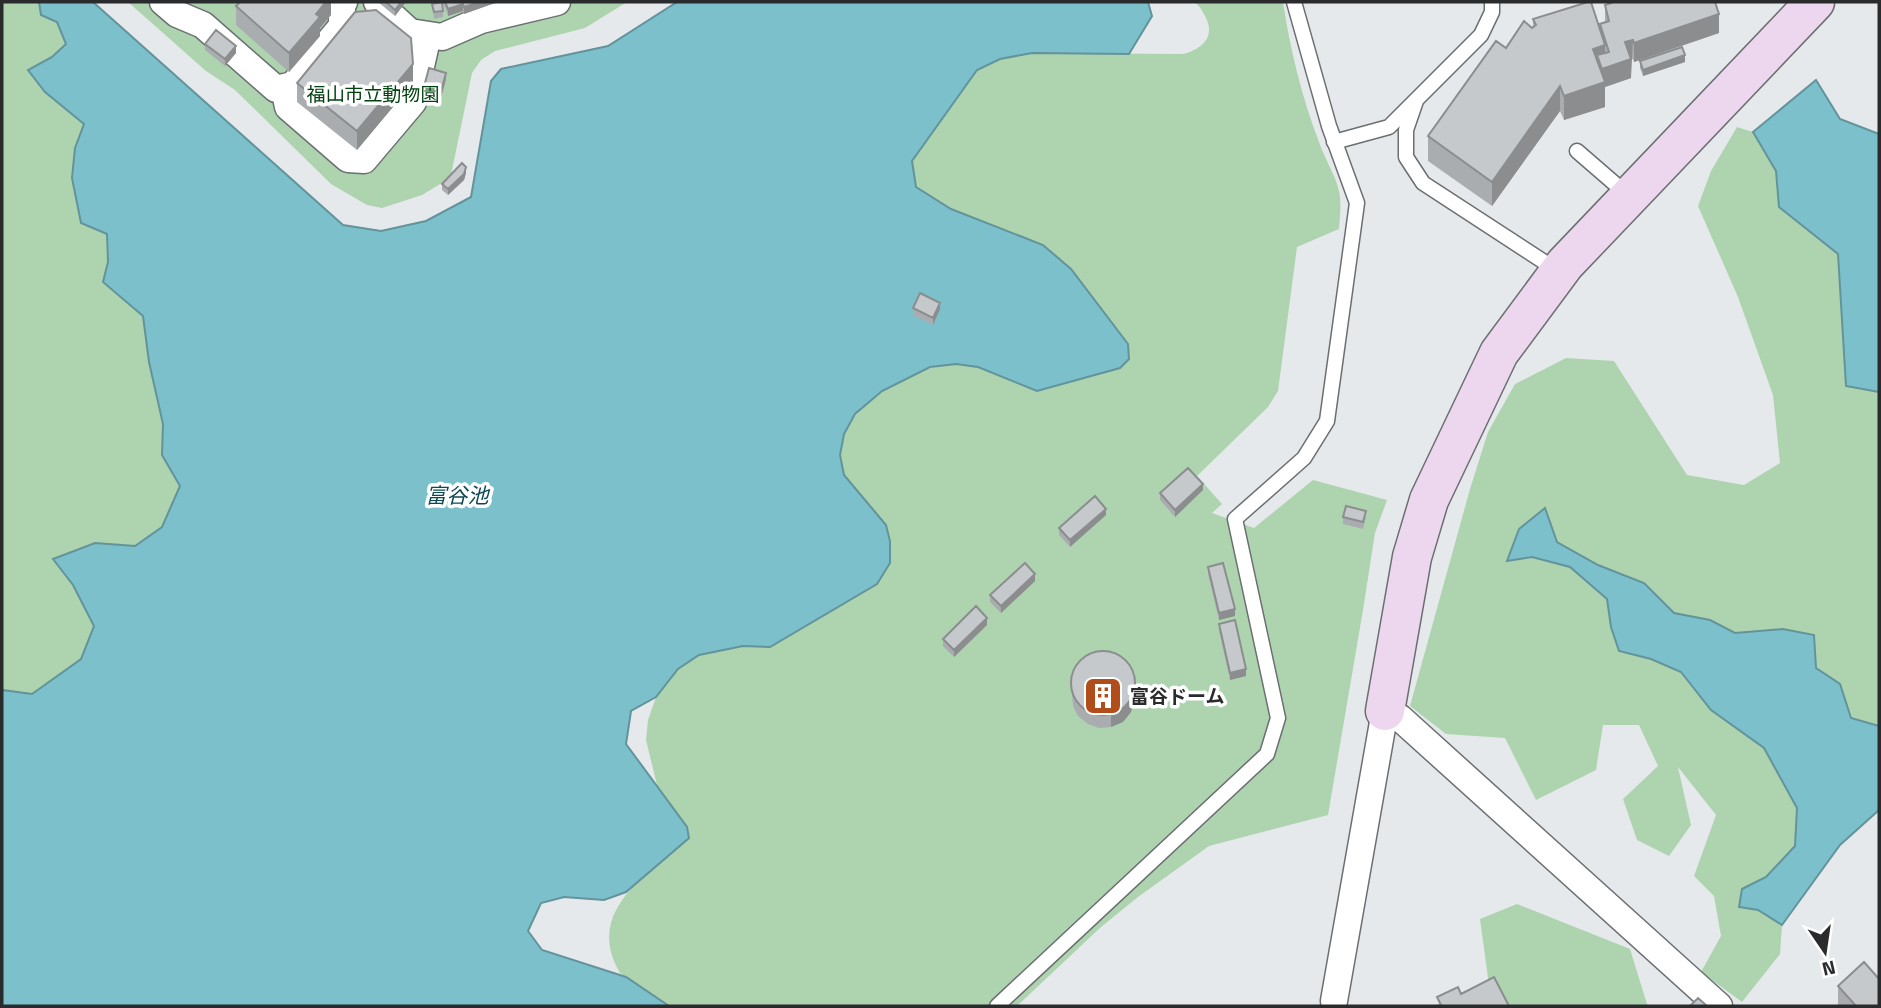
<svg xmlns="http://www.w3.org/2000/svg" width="1881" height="1008" viewBox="0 0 1881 1008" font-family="'Titillium Web','Noto Sans JP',sans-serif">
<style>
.green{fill:#add4af}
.water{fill:#7bc0cb;stroke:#63939b;stroke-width:2}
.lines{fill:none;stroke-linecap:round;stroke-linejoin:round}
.lane-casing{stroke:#6c6f71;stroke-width:17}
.street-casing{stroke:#6c6f71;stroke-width:29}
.secondary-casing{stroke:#6c6f71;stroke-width:41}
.lane{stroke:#fff;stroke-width:14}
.street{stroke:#fff;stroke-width:26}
.secondary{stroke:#ecd7ee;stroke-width:38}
.wall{fill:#aaadaf}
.shaded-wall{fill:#8b8d8f}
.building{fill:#c6c9cc;stroke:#8b8d8f;stroke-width:2}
.labels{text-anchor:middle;stroke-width:7;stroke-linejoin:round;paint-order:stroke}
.park-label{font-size:19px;fill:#00410f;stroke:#fff}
.poi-label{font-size:19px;font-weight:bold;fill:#2a2b2c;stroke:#fff;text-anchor:start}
.water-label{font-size:21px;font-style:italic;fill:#0c4a53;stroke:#fff}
</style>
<rect width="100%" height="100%" fill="#e6e9ec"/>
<path class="green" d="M2 2H39L57 22 66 44 52 57 29 70 66 108 84 124 75 148 107 234 108 263 103 282 143 316 149 362 163 424 162 455 180 486 162 527 135 546 95 543 54 560 73 585 94 626 81 659 32 695 2 690Z
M128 2H627L585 28 495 51 481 60 472 73 451 175 445 181 422 195 382 208 367 205 331 184 235 90 206 71Z
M1194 2H1283C1290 49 1302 98 1319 142 1324 157 1333 171 1338 187 1342 200 1340 216 1339 229L1297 247 1278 391 1268 407 1197 476 1222 504 1212 513 1254 528 1313 480 1387 500 1375 533 1363 610 1328 815 1209 846 1138 897 1101 927 1017 1006H669L620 973C583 911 649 873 689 838L687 827 657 785 646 740 648 720 656 697 678 669 699 655 743 646 770 647 877 584 886 525C875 512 865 500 855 487 851 484 846 479 844 475 818 419 909 365 955 364 984 364 1011 380 1037 391L1128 344 1071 269 1043 245 951 209 916 187 912 161 977 70 1000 59 1032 53 1183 54C1203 49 1216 36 1205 16 1201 9 1200 6 1194 2Z
M1737 127 1753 132 1776 171 1779 207 1838 254 1846 386 1879 392V726L1851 718 1840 684 1815 668 1783 629 1735 633 1710 620 1674 613 1644 583 1598 565 1557 542 1507 561 1532 556 1570 567 1607 599 1611 627 1619 651 1651 659 1681 672 1711 710 1764 748 1797 808 1795 846 1766 877 1742 889 1739 907 1758 910 1782 925 1780 954 1742 1002 1701 972 1721 936 1714 896 1694 876 1716 815 1678 767 1691 825 1669 856 1637 840 1623 799 1658 766 1639 725H1603L1596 770 1536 800 1505 738 1446 734 1410 706 1470 489 1488 432 1515 384 1566 358 1614 361 1687 475 1744 485 1780 463 1773 395 1738 297 1698 206 1711 171Z
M1517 904 1630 949 1647 1004 1650 1006H1494L1491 1000 1480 919Z"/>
<path class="water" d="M39 2H93L343 225 381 231 426 221 471 197 491 81 501 69 608 46 677 2H1148L1152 16 1129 54 1032 53 1000 59 977 70 912 161 916 187 951 209 1043 245 1071 269 1128 344 1129 359 1120 368 1037 391 978 367 956 364 930 367 882 391 855 414 844 434 840 455 844 475 886 525 890 541V563L877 584 770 647 743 646 699 655 678 669 656 697 631 711 626 744 687 827 689 838 626 892 604 900 564 897 541 903 528 931 542 950 626 977 669 1006H2V690L32 694 81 659 94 626 73 585 53 559 95 543 135 546 162 527 180 486 162 455 163 424 149 362 143 316 103 282 108 262 107 234 81 223 72 178 75 148 84 124 45 92 28 70 52 57 66 44 57 22 41 15Z
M1816 80 1840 119 1879 134V392L1846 386 1838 254 1779 207 1776 171 1753 132Z
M1545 508 1557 542 1598 565 1644 583 1674 613 1710 620 1735 633 1783 629 1814 635 1816 668 1840 684 1851 718 1879 726V810L1840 845 1782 925 1758 910 1739 907 1742 889 1766 877 1795 846 1797 808 1764 748 1711 710 1681 672 1651 659 1619 651 1611 627 1607 599 1570 567 1532 557 1507 561 1519 529Z"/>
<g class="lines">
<defs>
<path id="lane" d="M1416 101 1406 130V157L1423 183 1558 271
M1334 142 1389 127 1481 35 1492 12V2
M1577 151 1629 196
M997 1006 1267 754 1278 718 1235 519 1304 458 1327 421 1357 203 1329 126 1294 2"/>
<path id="street" d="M163 2 177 14 203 25 276 89 293 85 342 26V4L344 2
M377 2 410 32 442 37 481 20 557 2
M284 87 288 107 348 159 364 160 413 102 428 35
M1334 1001 1385 711 1400 718 1719 1006"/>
<path id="secondary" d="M1385 711 1412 557 1429 500 1499 353 1565 264 1815 2"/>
</defs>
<use href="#lane" class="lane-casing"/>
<use href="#street" class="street-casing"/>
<use href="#secondary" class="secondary-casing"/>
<use href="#lane" class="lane"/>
<use href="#street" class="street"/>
<use href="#secondary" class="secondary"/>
</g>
<path class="wall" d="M331 2V15L320 28V36L289 72 236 25V6Z
M378 2H405V3L395 16Z
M443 2H492V4L464 14 463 11 448 16Z
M432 4 443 11V17L434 19Z
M1605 5 1719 33 1634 62 1633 59H1631V78L1605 87V107L1564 120 1560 111 1492 206 1428 161V136L1506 48 1533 27V19L1600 30V24L1605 22Z
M205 44 236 53 225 66 205 50Z
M1640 61 1685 62 1643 76 1640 68Z
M446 79 439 105 422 101V94Z
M297 83H413L357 150 297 102Z
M466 173 464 180 448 195 442 190V184Z
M913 308 940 309 933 325 913 315Z
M1203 490 1175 517 1160 500V493Z
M1106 515 1070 547 1059 535V528Z
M1343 517H1366L1363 529 1343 524Z
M1208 567 1235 616 1219 620 1208 574Z
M1035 581 1001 613 990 602V595Z
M1219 624 1246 676 1230 680 1219 631Z
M987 625 954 657 943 646V639Z
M1071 681 1135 699 1131 712 1123 722 1111 727 1099 728 1088 724 1078 716 1073 706Z
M1838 986 1879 1006H1839L1838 1005Z"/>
<path class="shaded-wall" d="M326 2H331V15L320 28V36L289 72V53L316 14Z
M401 2H405V3L395 16V10Z
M479 2H492V4L464 14V7Z
M463 4V11L448 16V9Z
M1719 14V33L1634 62V43Z
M1633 40 1631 78 1605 87V107L1564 120V96L1602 83V69L1597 55V71L1593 49 1605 45V68L1625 42Z
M236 46V53L225 66V59Z
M1685 55V62L1643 76V70Z
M413 64V83L357 150V131Z
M446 73V79L439 105V99Z
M1560 86V111L1492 206V182Z
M466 167V173L464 180 448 195V189Z
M940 303V309L933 325V318Z
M1203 484V490L1175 517V510Z
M1106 509V515L1070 547V540Z
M1035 574V581L1001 613V606Z
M1235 609V616L1219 620V613Z
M987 618V625L954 657V650Z
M1246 669V676L1230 680V673Z
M1135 686V699L1131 712 1123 722 1111 727V714Z"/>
<path class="building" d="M240 2H326L316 14 320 17 289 53 236 6Z
M386 2H401L395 10Z
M442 2 443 11 434 12 432 4Z
M445 2H479L464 7 463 4 448 9Z
M1588 2H1591L1605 45 1593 49 1605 82 1564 96 1560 86 1492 182 1428 136 1496 41 1506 48 1524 21 1532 28 1536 25 1533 19Z
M1614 2H1715L1719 14 1634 43 1633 40 1625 42 1631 59 1602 69 1597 55 1609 52 1600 24 1609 21 1605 5Z
M376 10 411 38 413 64 357 131 297 83 355 12Z
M216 30 236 46 225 59 205 44Z
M1682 47 1685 55 1643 70 1640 61Z
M429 68 446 73 439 99 422 94Z
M462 163 466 167 464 174 448 189 442 184Z
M920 293 940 303 933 318 913 308Z
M1188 468 1203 484 1175 510 1160 493Z
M1095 496 1106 509 1070 540 1059 528Z
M1346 506 1366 511 1363 522 1343 517Z
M1025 563 1035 574 1001 606 990 595Z
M1223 563 1235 609 1219 613 1208 567Z
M976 606 987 618 954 650 943 639Z
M1235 620 1246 669 1230 673 1219 624Z
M1071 683a32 32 0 1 1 64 0a32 32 0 1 1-64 0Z
M1864 962 1879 979V1006H1856L1838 986Z
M1494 977 1509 1006H1437L1441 1005 1437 997 1458 987 1461 994Z
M1698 998 1707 1006H1690Z"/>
<defs>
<symbol id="building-square" viewBox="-11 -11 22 22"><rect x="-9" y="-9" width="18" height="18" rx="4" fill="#b14d1a" stroke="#fff"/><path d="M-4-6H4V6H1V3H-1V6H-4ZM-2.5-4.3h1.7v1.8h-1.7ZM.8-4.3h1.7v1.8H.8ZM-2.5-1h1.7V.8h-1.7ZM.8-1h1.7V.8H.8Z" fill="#fff"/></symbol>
</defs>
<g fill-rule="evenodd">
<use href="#building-square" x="1081" y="674" width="44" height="44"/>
</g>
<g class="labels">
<g class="park-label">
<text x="373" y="101">福山市立動物園</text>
</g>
<g class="poi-label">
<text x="1130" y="703">富谷ドーム</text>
</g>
<g class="water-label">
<text x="457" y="503">富谷池</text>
</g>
</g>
<rect width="1881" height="1008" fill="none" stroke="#2a2b2c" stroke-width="7"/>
<g transform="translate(1825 952) rotate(167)" stroke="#ffffff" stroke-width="5" paint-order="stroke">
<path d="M0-5L12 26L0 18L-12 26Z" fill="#2a2b2c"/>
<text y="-10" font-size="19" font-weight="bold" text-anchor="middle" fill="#2a2b2c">N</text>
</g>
</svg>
